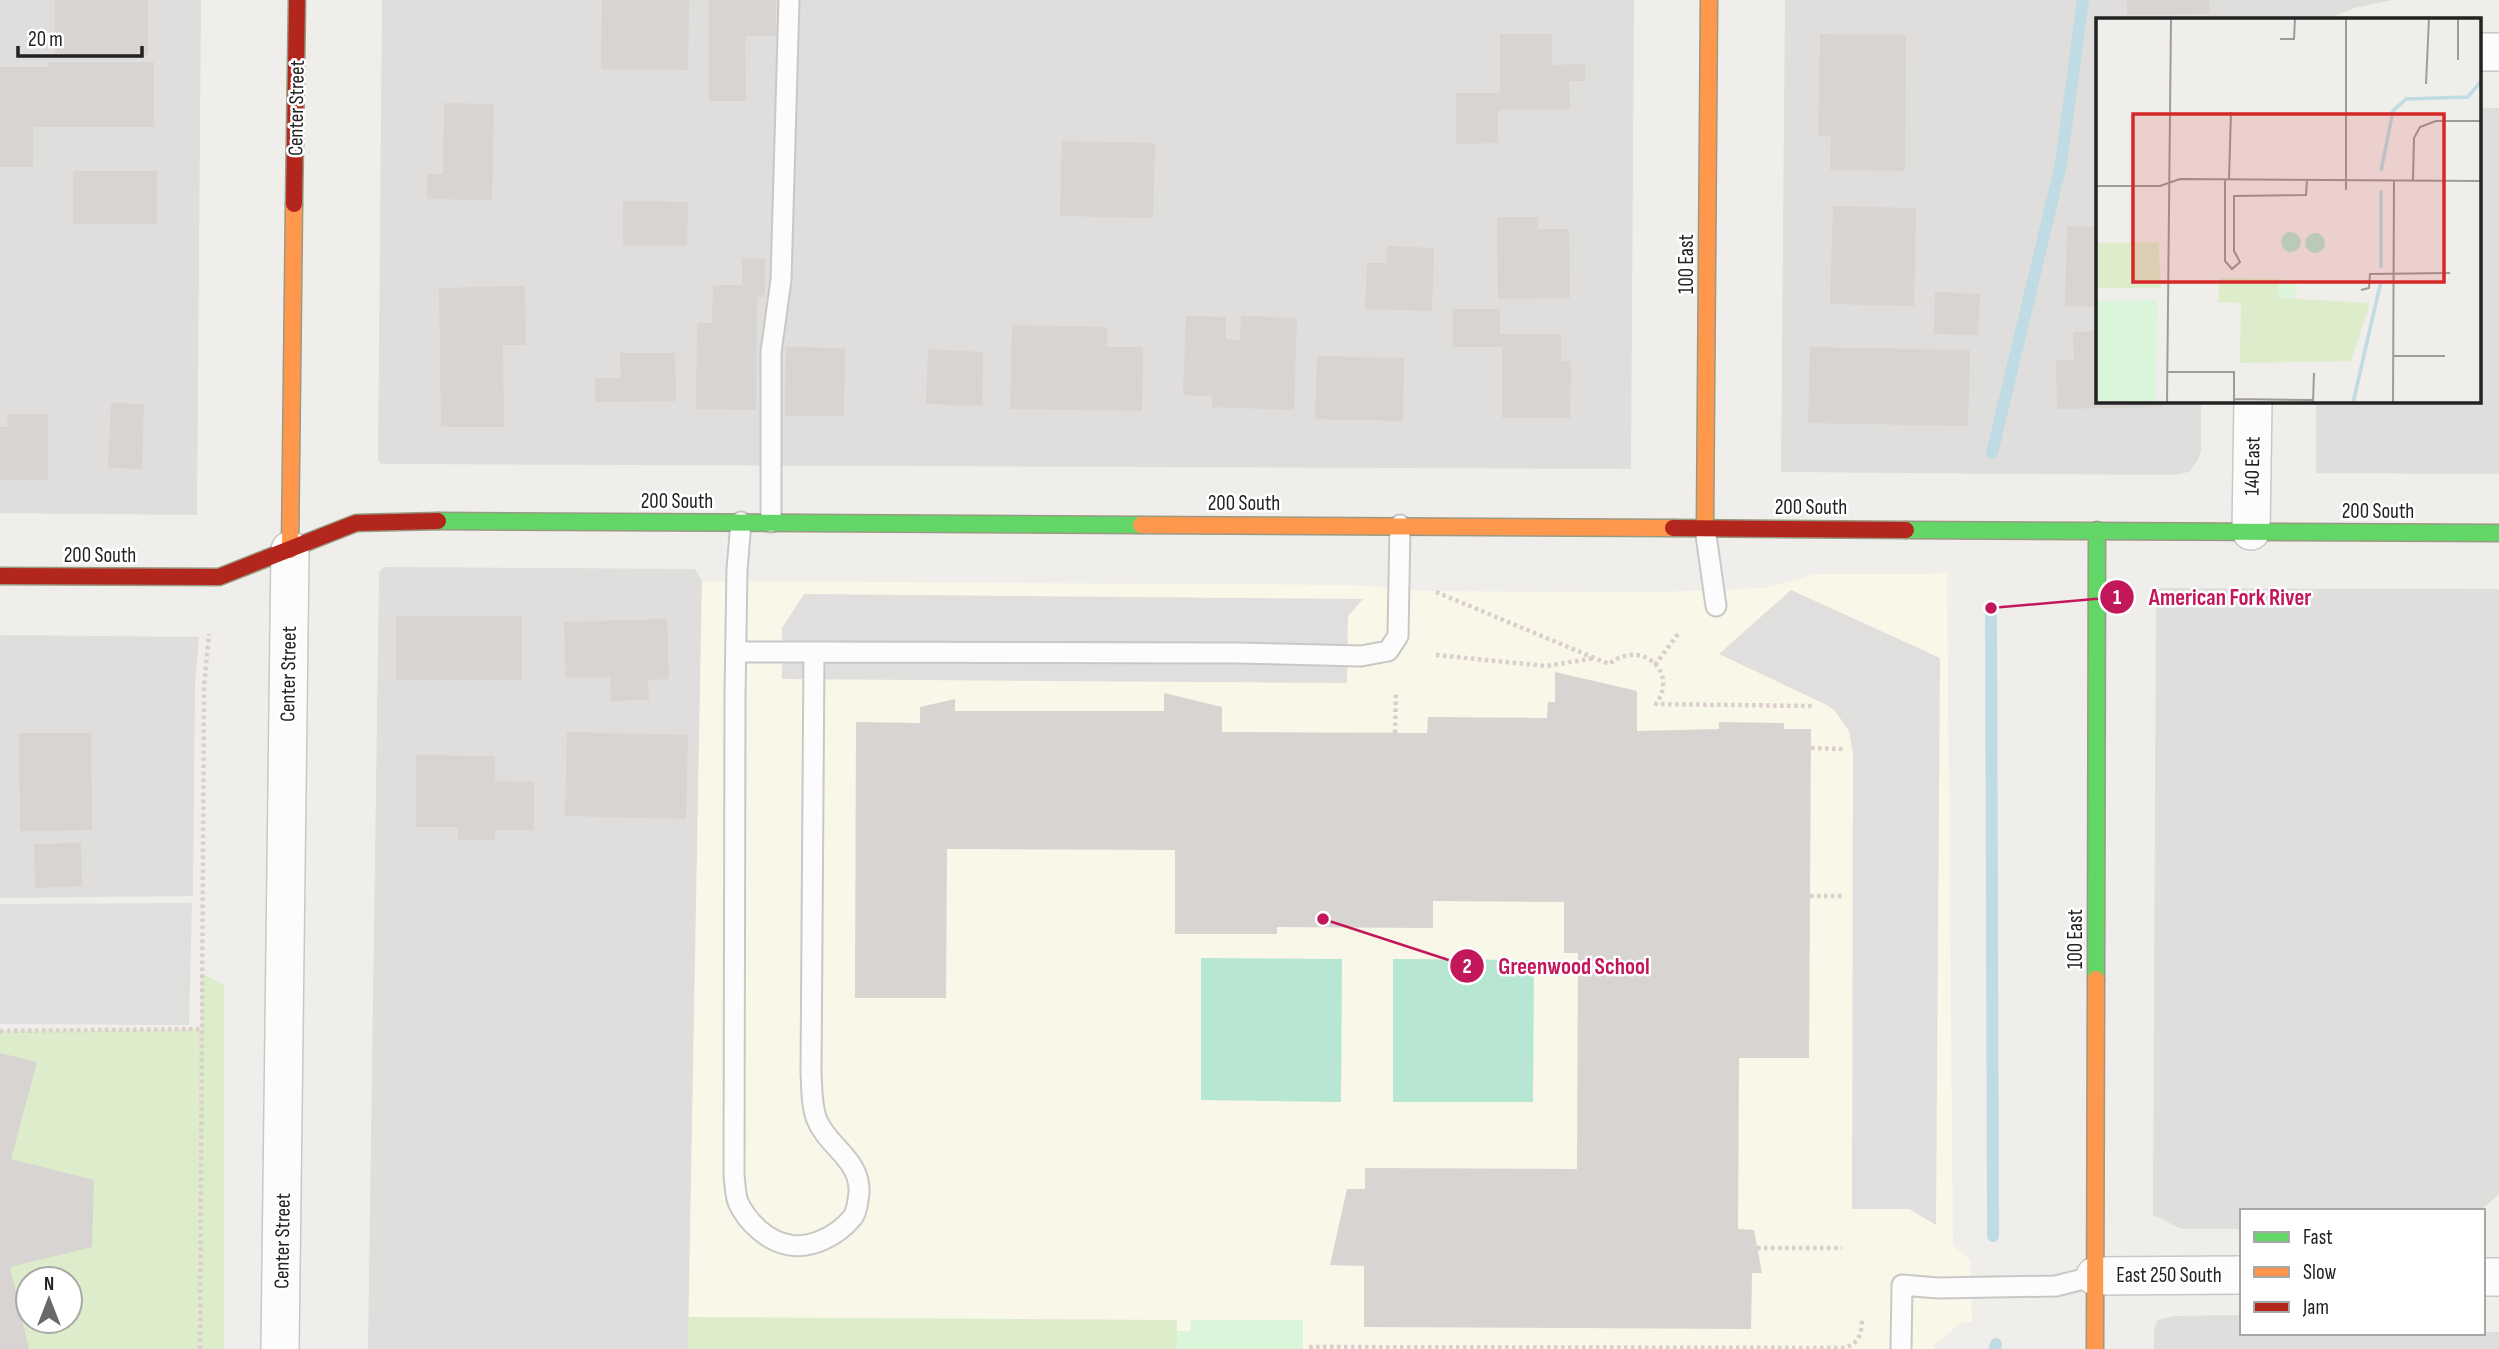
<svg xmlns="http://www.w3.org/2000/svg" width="2499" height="1349" viewBox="0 0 2499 1349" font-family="'Sofia Sans Condensed',sans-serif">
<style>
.residential{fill:#dfdedc}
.education{fill:#f8f7e8}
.grass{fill:#ddeccb;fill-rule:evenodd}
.park{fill:#daf5da}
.pitch{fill:#b7e6d2}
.parking{fill:#e0dfde}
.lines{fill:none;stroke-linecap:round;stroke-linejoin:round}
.stream{stroke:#bfdbe3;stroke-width:12}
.building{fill:#d7d4d2}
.lane-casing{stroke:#c9c8c7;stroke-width:23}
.street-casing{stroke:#c9c8c7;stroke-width:40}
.fast-casing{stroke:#999a82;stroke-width:19}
.slow-casing{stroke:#999a82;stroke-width:19}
.jam-casing{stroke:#999a82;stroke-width:19}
.path{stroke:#dccecd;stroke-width:4.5;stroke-dasharray:3.5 3.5;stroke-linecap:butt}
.lane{stroke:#fdfcfc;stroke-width:19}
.street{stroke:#fdfcfc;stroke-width:37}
.fast{stroke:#63d668;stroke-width:16}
.slow{stroke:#ff974d;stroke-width:16}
.jam{stroke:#b3261e;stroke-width:16}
.labels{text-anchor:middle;stroke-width:5;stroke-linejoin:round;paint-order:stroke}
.street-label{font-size:21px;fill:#222;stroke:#fff}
.inset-river{fill:none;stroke:#bfdbe3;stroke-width:3.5}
.inset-road{fill:none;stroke:#9e9c9b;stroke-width:2}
.view{fill:#d62828;fill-opacity:0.15;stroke:#d62828;stroke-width:3.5}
.inset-edge{fill:none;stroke:#222;stroke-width:3.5}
.leader{fill:none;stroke:#c2185b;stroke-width:2.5}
.callout-dot{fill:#c2185b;stroke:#fff;stroke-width:2.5}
.mark-label{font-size:21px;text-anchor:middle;font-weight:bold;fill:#fff}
.callout-label{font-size:23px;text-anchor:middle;font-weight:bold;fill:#c2185b;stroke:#fff;stroke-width:5;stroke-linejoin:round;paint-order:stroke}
</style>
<rect width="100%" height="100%" fill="#f0eeeb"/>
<path class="residential" d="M0 0H201L197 515 0 513Z
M382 0H1634L1631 469 381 464 378 461Z
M1785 0H2393L2354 8 2328 19H2098V401H2201V451L2198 460 2189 472 2173 475 1781 472Z
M2480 108H2499V474L2316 473V401H2480Z
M384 567 695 569 702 581 688 1349H368L379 578V572Z
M2156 588 2499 589V1194L2480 1211H2242V1229H2181L2153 1215Z
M0 635 199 637 195 685 193 896 0 898Z
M2242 1315V1333L2499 1332V1349H2154V1329L2158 1320 2175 1316Z"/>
<path class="education" d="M1947 572 1953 1245 1970 1260 1972 1322H1963L1935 1343 1934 1349H688L702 581 1354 585 1424 591 1659 592 1764 588 1815 574H1927Z"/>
<path class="grass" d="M201 973 224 985V1349H0V1031L201 1029ZM28 1279H70V1321H28Z
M688 1317 1177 1320V1349H688Z"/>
<path class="park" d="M1191 1320H1303V1349H1177V1331H1190Z"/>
<path class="pitch" d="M1201 958 1342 959 1341 1102 1201 1100Z
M1393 959 1534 960 1533 1102H1393Z"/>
<path class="parking" d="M1791 590 1940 658 1936 1225 1909 1209H1852L1853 753 1849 731 1835 711 1829 706 1719 654Z
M804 594 1363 599 1348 616 1347 683 782 679V628Z
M192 903 189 1025 0 1024V904Z"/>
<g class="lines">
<path class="stream" d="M1992 453 2061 164 2083 0
M1991 608 1993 1236
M1995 1349 1996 1344"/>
</g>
<path class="building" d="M55 0H148V55H55Z
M602 0H689L688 70 601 69Z
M709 0H776V36H745L746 101H709Z
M2127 0H2209L2210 14 2127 15Z
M1500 34H1552V65L1585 64V81H1569L1570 109 1498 110V143L1456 144V93H1500Z
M1820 34 1906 35 1905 171 1830 170 1831 136H1818Z
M48 62H154V127H33V167H0V67H48Z
M444 103 494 104 492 200 427 199V174H443Z
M2096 121H2098V207H2095Z
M1062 141 1155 143 1153 218 1060 216Z
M73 171H157V224H73Z
M623 201 688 202 687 246 623 245Z
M1833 206 1916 208 1914 306 1830 304Z
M1497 217H1538V229H1569L1570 298 1498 299Z
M2067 226 2098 227V307L2065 306Z
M1387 246 1434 248 1432 311 1365 309 1367 263H1386Z
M742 258 765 259V297H757L756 410 696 409 697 323H712L713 285H742Z
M525 286 526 345H503L504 427H441L439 288Z
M1935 292 1980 294 1978 335 1934 334Z
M1453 309H1500V334H1561V361H1571L1570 418H1502V347H1453Z
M1186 316 1226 317V339L1240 340 1241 316 1297 318 1294 410 1212 407V396L1183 395Z
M1012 325 1107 327V347H1143L1142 411 1010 409Z
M2098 331V401H2162V407L2057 409 2056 360H2074L2073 332Z
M786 347 845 348 844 416H785Z
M1810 347 1970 350 1968 426 1808 423Z
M928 349 983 352 982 406 926 404Z
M620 353H675L676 401 595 402V378H621Z
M1317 356 1404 358 1403 421 1315 419Z
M111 403 144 404 142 469 108 468Z
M7 414H48V480H0V427H8Z
M396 616H522V680H396Z
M667 619 669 679 648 680 649 700 611 701 610 677 566 678 564 622Z
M1555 672 1637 691V731L1719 729V722L1784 723V729H1811L1809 1058H1739L1738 1229 1754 1230 1762 1273H1752L1751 1329 1364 1327V1266L1330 1265 1347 1189H1365V1168L1577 1169 1578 953H1564V902L1433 901V928L1277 927V934H1175V850L947 849 946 998H855L856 722 920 723V707L955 699V711H1164V693L1222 707V732L1427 733 1428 717 1547 718 1548 702H1555Z
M567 732 688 735 686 819 565 816Z
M19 733H91L92 830 20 831Z
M416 755 495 756V781L534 782V830H495V840H458V827H416Z
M81 843 82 886 35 888 34 844Z
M0 1053 37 1062 11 1159 94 1180 92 1247 10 1267 29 1349H0Z"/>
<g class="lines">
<defs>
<path id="lane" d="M741 522 737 570 735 694 734 1175C735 1183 735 1194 738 1202 747 1222 768 1242 790 1245 812 1249 838 1235 852 1218 857 1213 858 1200 859 1193 861 1160 828 1147 817 1120 811 1105 812 1088 811 1072L814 652 1237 653 1361 656 1388 651 1398 636 1400 525
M771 522V352L781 280 789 0
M1705 528 1716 606
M736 652H814
M1901 1349 1902 1285 1938 1288 2056 1286 2095 1276"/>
<path id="street" d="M2480 52H2499
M2251 531 2253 401
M2095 1276 2242 1275
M2483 1277H2499
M280 1349 290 550"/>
<path id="fast" d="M438 521 1141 525
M1906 530 2499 533
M2096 979 2097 530"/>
<path id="slow" d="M1141 525 1673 528
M1705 528 1709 0
M290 550 294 204
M2095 1349 2096 979"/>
<path id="jam" d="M294 204 297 0
M1673 528 1906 530
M0 576 219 577 356 523 438 521"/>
</defs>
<use href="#lane" class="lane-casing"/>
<use href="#street" class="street-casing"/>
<use href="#fast" class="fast-casing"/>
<use href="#slow" class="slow-casing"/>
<use href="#jam" class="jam-casing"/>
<path class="path" d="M1436 592 1609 664C1642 638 1679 672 1656 704L1812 706
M1436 655 1546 666 1595 658
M1655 665 1678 634
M1395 733 1396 691
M1811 748 1843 749
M1810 896H1843
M0 1031 201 1029
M1757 1248H1842
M200 1349 204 687 209 634
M1311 1349V1347L1845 1348C1859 1342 1861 1336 1862 1320"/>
<use href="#lane" class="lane"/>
<use href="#street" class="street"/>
<use href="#fast" class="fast"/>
<use href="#slow" class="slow"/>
<use href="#jam" class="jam"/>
</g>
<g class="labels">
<g class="street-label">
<text transform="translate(296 108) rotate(-89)" y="7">Center Street</text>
<text transform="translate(1686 264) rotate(-90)" y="7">100 East</text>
<text transform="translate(2252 466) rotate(-89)" y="7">140 East</text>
<text x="677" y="508">200 South</text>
<text x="1244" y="510">200 South</text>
<text x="1811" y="514">200 South</text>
<text x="2378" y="518">200 South</text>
<text x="100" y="562">200 South</text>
<text transform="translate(288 674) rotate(-89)" y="7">Center Street</text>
<text transform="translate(2075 939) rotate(-90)" y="7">100 East</text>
<text transform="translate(282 1241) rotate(-89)" y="7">Center Street</text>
<text x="2169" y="1282">East 250 South</text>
</g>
</g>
<g transform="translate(2096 18)">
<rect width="385" height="385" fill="#f0eeeb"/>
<path d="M62 217 65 270H0V225L62 224ZM123 260 184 261V280L274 285 255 343 144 345 145 285 122 284Z" fill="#ddeccb"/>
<path d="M181 271a10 10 0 1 1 20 0a10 10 0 1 1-20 0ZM61 282 60 385H2L0 283Z" fill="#daf5da"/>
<path d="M185 224a10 10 0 1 1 20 0a10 10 0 1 1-20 0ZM209 225a10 10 0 1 1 20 0a10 10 0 1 1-20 0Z" fill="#b7e6d2"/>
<path class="inset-river" d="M285 153 297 93 310 81 372 79 385 63M285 172V250M257 385 285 263"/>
<path class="inset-road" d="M250 0V172M184 21H198L199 0M362 42V0M330 66 333 0M129 161V243L136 251 144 244 138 233V178L210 177 211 162M133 161 135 94M317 162 318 120 324 109 340 103H385M0 168H64L84 161 385 163M265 272 273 270 274 256 354 255M297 338H349M71 354H138V385M138 381 217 382M71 385 75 0M217 385 218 355M297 385 298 162"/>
<path class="view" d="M37 96H348V264H37Z"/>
<rect width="385" height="385" class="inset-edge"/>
</g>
<path class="leader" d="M1991 608L2117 597M1323 919L1467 966"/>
<g class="callout-dot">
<circle cx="1991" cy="608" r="7"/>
<circle cx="1323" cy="919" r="7"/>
<circle cx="2117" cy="597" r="18"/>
<circle cx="1467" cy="966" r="18"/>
</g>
<g class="mark-label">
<text x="2117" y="604">1</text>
<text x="1467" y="973">2</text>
</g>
<g class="callout-label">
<text x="2230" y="605">American Fork River</text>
<text x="1574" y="974">Greenwood School</text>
</g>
<rect x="2240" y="1209" width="245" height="126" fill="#ffffff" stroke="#a7a7a7" stroke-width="2"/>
<rect x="2254" y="1232" width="35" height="10" fill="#63d668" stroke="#a7a7a7" stroke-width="2"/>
<text x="2303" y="1244" font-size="21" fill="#222222">Fast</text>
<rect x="2254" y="1267" width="35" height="10" fill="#ff974d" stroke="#a7a7a7" stroke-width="2"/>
<text x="2303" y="1279" font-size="21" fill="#222222">Slow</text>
<rect x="2254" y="1302" width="35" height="10" fill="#b3261e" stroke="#a7a7a7" stroke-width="2"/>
<text x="2303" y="1314" font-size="21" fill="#222222">Jam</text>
<g transform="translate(49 1300)"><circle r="33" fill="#ffffff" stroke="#a7a7a7" stroke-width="2"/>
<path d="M0-5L12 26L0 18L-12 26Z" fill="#6a6968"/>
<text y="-10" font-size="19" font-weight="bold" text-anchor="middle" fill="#222222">N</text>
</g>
<path d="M18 46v10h124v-10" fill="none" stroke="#222222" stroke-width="3.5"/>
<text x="28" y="46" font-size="21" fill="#222222" stroke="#ffffff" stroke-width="5" paint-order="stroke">20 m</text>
</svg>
